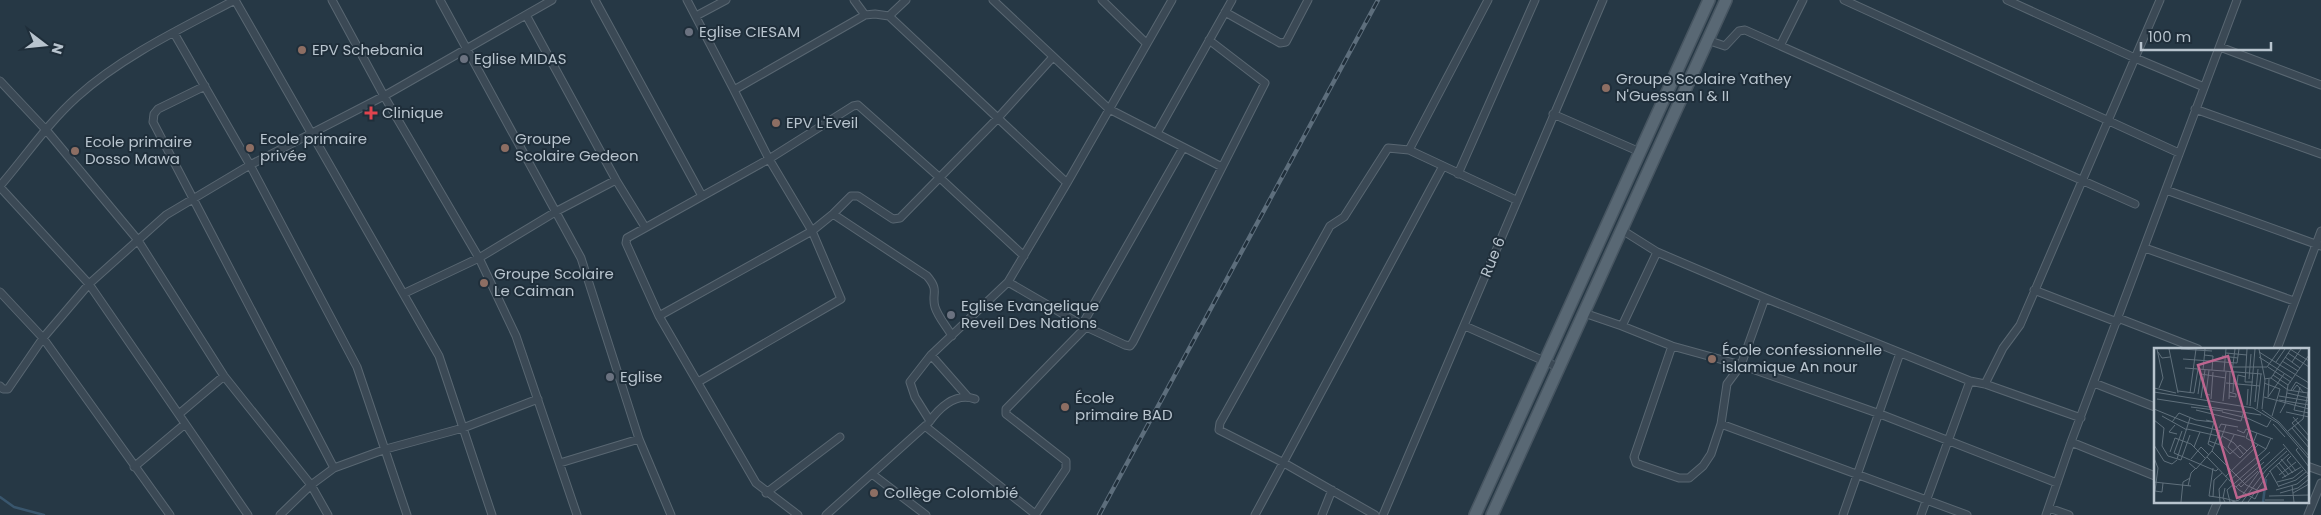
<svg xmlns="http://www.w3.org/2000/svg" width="2321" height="515" viewBox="0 0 2321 515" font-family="Poppins,sans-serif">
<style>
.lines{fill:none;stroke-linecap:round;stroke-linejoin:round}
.stream{stroke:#39566d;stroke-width:2.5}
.minor-casing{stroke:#596772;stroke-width:9}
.primary-casing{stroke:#475561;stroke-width:14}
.minor{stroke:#3b4955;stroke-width:7}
.primary{stroke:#596874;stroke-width:11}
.rail-casing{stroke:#5d6e7c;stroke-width:4.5}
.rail{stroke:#1f2e3a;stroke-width:2.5;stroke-dasharray:8;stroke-linecap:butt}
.worship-dot{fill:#6b7280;stroke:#1f2e3a;stroke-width:2}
.education-dot{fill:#8d6e63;stroke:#1f2e3a;stroke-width:2}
.health-dot{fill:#e0444e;stroke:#1f2e3a;stroke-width:2}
.labels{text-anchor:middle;stroke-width:4;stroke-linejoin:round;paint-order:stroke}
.poi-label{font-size:15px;fill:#b8c4ce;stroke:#1f2e3a;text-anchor:start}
.street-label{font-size:15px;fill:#b8c4ce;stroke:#1f2e3a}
.inset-river{fill:none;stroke:#39566d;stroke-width:2.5}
.inset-road{fill:none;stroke:#60707c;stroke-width:1}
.view{fill:#be658f;fill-opacity:0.15;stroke:#be658f;stroke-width:2.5}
.inset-edge{fill:none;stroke:#b8c4ce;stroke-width:2.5}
</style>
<rect width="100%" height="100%" fill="#263845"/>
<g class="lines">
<path class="stream" d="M0 497 14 507 44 515"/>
<defs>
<path id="minor" d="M235 0 439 356 492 515
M332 0 384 96 479 258 516 336 577 515
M440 0 581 258 639 439 671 515
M595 0 702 196
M687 0 734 90
M854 0 865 15
M993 0 1109 109 1222 167
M1102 0 1146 43
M1844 0 2179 153
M2007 0 2135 58 2204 87
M1225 12 1280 43 1286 42 1308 0
M526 15 616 180 645 227
M696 16 726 0
M889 16 906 0
M174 33 250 165 357 367 407 515
M1707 40 1725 46 1739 31 1745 30 2135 204
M1781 44 1803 0
M2220 47 2321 85
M0 81 47 131 137 239 224 376 311 485 328 515
M205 86 158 109 154 114 153 122 334 468
M2195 109 2321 154
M1553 114 1640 152
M1157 133 1232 0
M1183 148 1082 325 1125 345 1130 346 1133 342 1265 83 1209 40
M1409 150 1488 0
M1458 174 1535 0
M0 186C25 157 48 123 77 97 121 57 182 28 235 0
M0 187 89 284 248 515
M2166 190 2321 246
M833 214 927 276C940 291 931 293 935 307 938 317 947 327 952 336
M1622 230 1657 252 1765 298 1970 381 1985 384 2081 418
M2145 248 2294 301
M1008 282 1082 325
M2034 290 2117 322
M0 292 43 338 170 515
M405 293 479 258 557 211 616 180
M1584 313 1622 326 1657 252
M659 316 812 231 833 214 851 196H858L893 219 900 218 997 119 1053 57
M2118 318 2198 349
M1465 326 1560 368
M1622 326 1672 346 1741 365 1880 414 2057 483
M1672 346 1634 457 1636 463 1641 465 1679 478H1689L1703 466 1711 454 1721 424 1727 384 1741 365 1765 298
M2277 349 2321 231
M931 355 967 396
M698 382 841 299 812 231 769 159 734 90 865 15 875 14 889 16 1067 183
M2094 383 2155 407
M1985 384 2003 348 2020 325 2160 0
M0 386 3 389H8L43 338 89 284 166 215 250 165 384 96 552 0
M179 414 224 376
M930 421 915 397 910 382 931 355 1008 282 1067 183 1172 0
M929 422C940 407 956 392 975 399
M1721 424 1967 515
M2071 442 2155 476
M560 463 639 439
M2307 466 2321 471
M134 467 185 424
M872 474 926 515
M766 493 840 437
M2049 508 2069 515
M280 515 311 485 334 468 386 449 463 428 538 399
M798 515 756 483 659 316 626 243 627 238 769 159 853 106 858 105 939 177 1024 256
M826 515 925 426 1035 514
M1035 515 1066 469V461L1006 414V409L1086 327
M1255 515 1443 166
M1322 515 1332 490
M1375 515 1284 463 1219 430 1220 423 1330 226 1344 217 1388 148 1409 150 1516 200
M1383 515 1603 0
M1843 515 1900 353
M1921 515 1970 381
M2046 515 2071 442 2237 0
M2212 515 2218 501
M2308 515 2321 483"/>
<path id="primary" d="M1475 515 1709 0
M1492 515 1726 0"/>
</defs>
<use href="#minor" class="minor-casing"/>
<use href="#primary" class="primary-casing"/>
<use href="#minor" class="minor"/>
<use href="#primary" class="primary"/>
<defs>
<path id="rail" d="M1099 515 1378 0"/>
</defs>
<use href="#rail" class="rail-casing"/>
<use href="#rail" class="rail"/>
</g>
<g class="worship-dot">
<circle cx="689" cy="32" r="5"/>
<circle cx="464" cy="59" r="5"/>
<circle cx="951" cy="315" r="5"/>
<circle cx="610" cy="377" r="5"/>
</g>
<g class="education-dot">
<circle cx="302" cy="50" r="5"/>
<circle cx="1606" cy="88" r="5"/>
<circle cx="776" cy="123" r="5"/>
<circle cx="250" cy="148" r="5"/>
<circle cx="505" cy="148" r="5"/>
<circle cx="75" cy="151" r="5"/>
<circle cx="484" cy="283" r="5"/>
<circle cx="1712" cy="359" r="5"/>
<circle cx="1065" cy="407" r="5"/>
<circle cx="874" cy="493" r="5"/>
</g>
<path class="health-dot" d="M368.5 105.5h5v5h5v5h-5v5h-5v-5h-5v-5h5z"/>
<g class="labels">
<g class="poi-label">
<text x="699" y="37">Eglise CIESAM</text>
<text x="312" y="55">EPV Schebania</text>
<text x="474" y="64">Eglise MIDAS</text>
<text x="1616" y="84">Groupe Scolaire Yathey<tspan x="1616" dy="17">N'Guessan I &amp; II</tspan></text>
<text x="382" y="118">Clinique</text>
<text x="786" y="128">EPV L'Eveil</text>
<text x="260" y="144">Ecole primaire<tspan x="260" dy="17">privée</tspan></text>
<text x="515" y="144">Groupe<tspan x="515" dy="17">Scolaire Gedeon</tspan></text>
<text x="85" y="147">Ecole primaire<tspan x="85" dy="17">Dosso Mawa</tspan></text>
<text x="494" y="279">Groupe Scolaire<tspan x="494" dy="17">Le Caiman</tspan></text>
<text x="961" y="311">Eglise Evangelique<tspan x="961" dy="17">Reveil Des Nations</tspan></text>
<text x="1722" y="355">École confessionnelle<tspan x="1722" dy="17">islamique An nour</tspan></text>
<text x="620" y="382">Eglise</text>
<text x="1075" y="403">École<tspan x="1075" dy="17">primaire BAD</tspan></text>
<text x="884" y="498">Collège Colombié</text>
</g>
<g class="street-label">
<text transform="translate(1493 257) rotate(-68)" y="5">Rue 6</text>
</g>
</g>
<g transform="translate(2154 348)">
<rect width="155" height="155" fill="#263845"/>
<path class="inset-river" d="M109 154 112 131"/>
<path class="inset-road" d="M3 1 9 30 5 40M15 1 24 45M27 1 58 3M93 1 91 34H99M105 1 111 32 108 61M136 1 155 13M4 4 8 10 16 9M105 4 155 35M72 5 93 7M134 5 155 19M50 7 59 8 58 22M68 8 84 10M105 9 139 31M131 9 146 20M29 11 83 15 85 1M128 13 144 23M122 14 131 1M138 14 147 1M78 19H113L126 1M114 19 137 34M31 20 108 26M49 22 51 1M55 22 52 46 56 47M70 23 72 1M78 24 81 1M119 27 134 37M117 30 134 42 154 45M95 31 97 6M110 31 117 30 137 1M72 35 106 38M110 35 126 41 118 68M83 36 84 27 92 29M146 39 140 62 155 65M0 40 22 45M137 42 142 34 154 41M139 42 143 37 150 45M24 43 40 45 44 21M0 44 99 60 124 75 155 111M75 44 82 46V49L75 48M79 44 80 24M36 45 42 1M133 45 155 50M44 46 47 26 72 30M125 48 155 53M110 49 155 61M114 49 130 26M114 49 115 31M47 50 51 22M3 51 107 67M57 51 59 24M75 51 76 24M125 52 155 57M69 53 72 24M101 54 104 21M93 57 94 41M96 58 101 1M37 59 69 63M0 61 34 75M103 61 107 26M42 62 87 73 90 62M108 62 125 74 155 108M68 64 93 70 113 79 117 72M132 64 155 69M126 65 131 56 134 37 155 7M8 68 33 82M139 69 155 88M144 70 138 75 155 94M0 72 10 80 8 98 14 108 27 112 36 87M52 72 60 74 54 96 59 99M18 74 25 65 42 72 59 74M35 75 91 89M119 76 131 89M21 77 15 84 23 86M65 80 67 76 84 79M138 80 155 100M33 81 64 88M83 82 90 85 92 81 119 91M95 82 92 90 112 101M28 83 20 105 62 123 64 121M134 83 149 71 155 39M80 87 74 99 86 110 98 98 103 85M68 88 80 95 90 107M55 93 69 98 76 106 86 97 93 103M65 96 72 77M129 96 155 127M0 97 10 113 18 116 23 112M40 99 46 84M144 100 142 102 155 119M16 104 21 90 37 96 51 110M137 108 133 112 142 123M53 109 85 142 101 151 105 143 92 137 58 103M0 110 4 120 1 143M23 111 36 70M37 111 47 99 55 107M127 111 139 125M35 115 42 121 58 103 66 83M125 115 135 127M122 117 132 129M59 120 55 148 69 150 71 154M116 123 125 139M115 124 135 106M125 127 142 114M71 129 104 97M128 130 147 119M75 133 112 101 117 90M0 134 37 138M123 134 139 130 149 122M84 136 87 139 104 123M138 137 140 154M34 138 37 125 42 120M125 138 142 132 152 124M82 139 110 114M71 140 69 150 81 153M122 142 143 136 154 127M1 143 8 144 9 135M126 145 144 140 155 131M139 145 155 136M115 148 155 147M59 149 60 132 68 125M111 152H130M27 154 29 134 36 130M66 154 65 141 73 131M76 154 73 142 116 104M78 154 85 152 105 124 131 100M88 154 112 122 133 103M94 154 115 125"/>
<path class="view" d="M74 8 112 141 83 150 44 17Z"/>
<rect width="155" height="155" class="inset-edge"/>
</g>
<g transform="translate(45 45) rotate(106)" stroke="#1f2e3a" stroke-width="4" paint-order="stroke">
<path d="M0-4L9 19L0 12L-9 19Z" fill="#b8c4ce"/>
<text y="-8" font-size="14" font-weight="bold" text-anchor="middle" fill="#b8c4ce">N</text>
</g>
<path d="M2141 42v8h130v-8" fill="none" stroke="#b8c4ce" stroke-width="2.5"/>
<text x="2148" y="42" font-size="15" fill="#b8c4ce" stroke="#1f2e3a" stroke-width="4" paint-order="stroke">100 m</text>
</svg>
